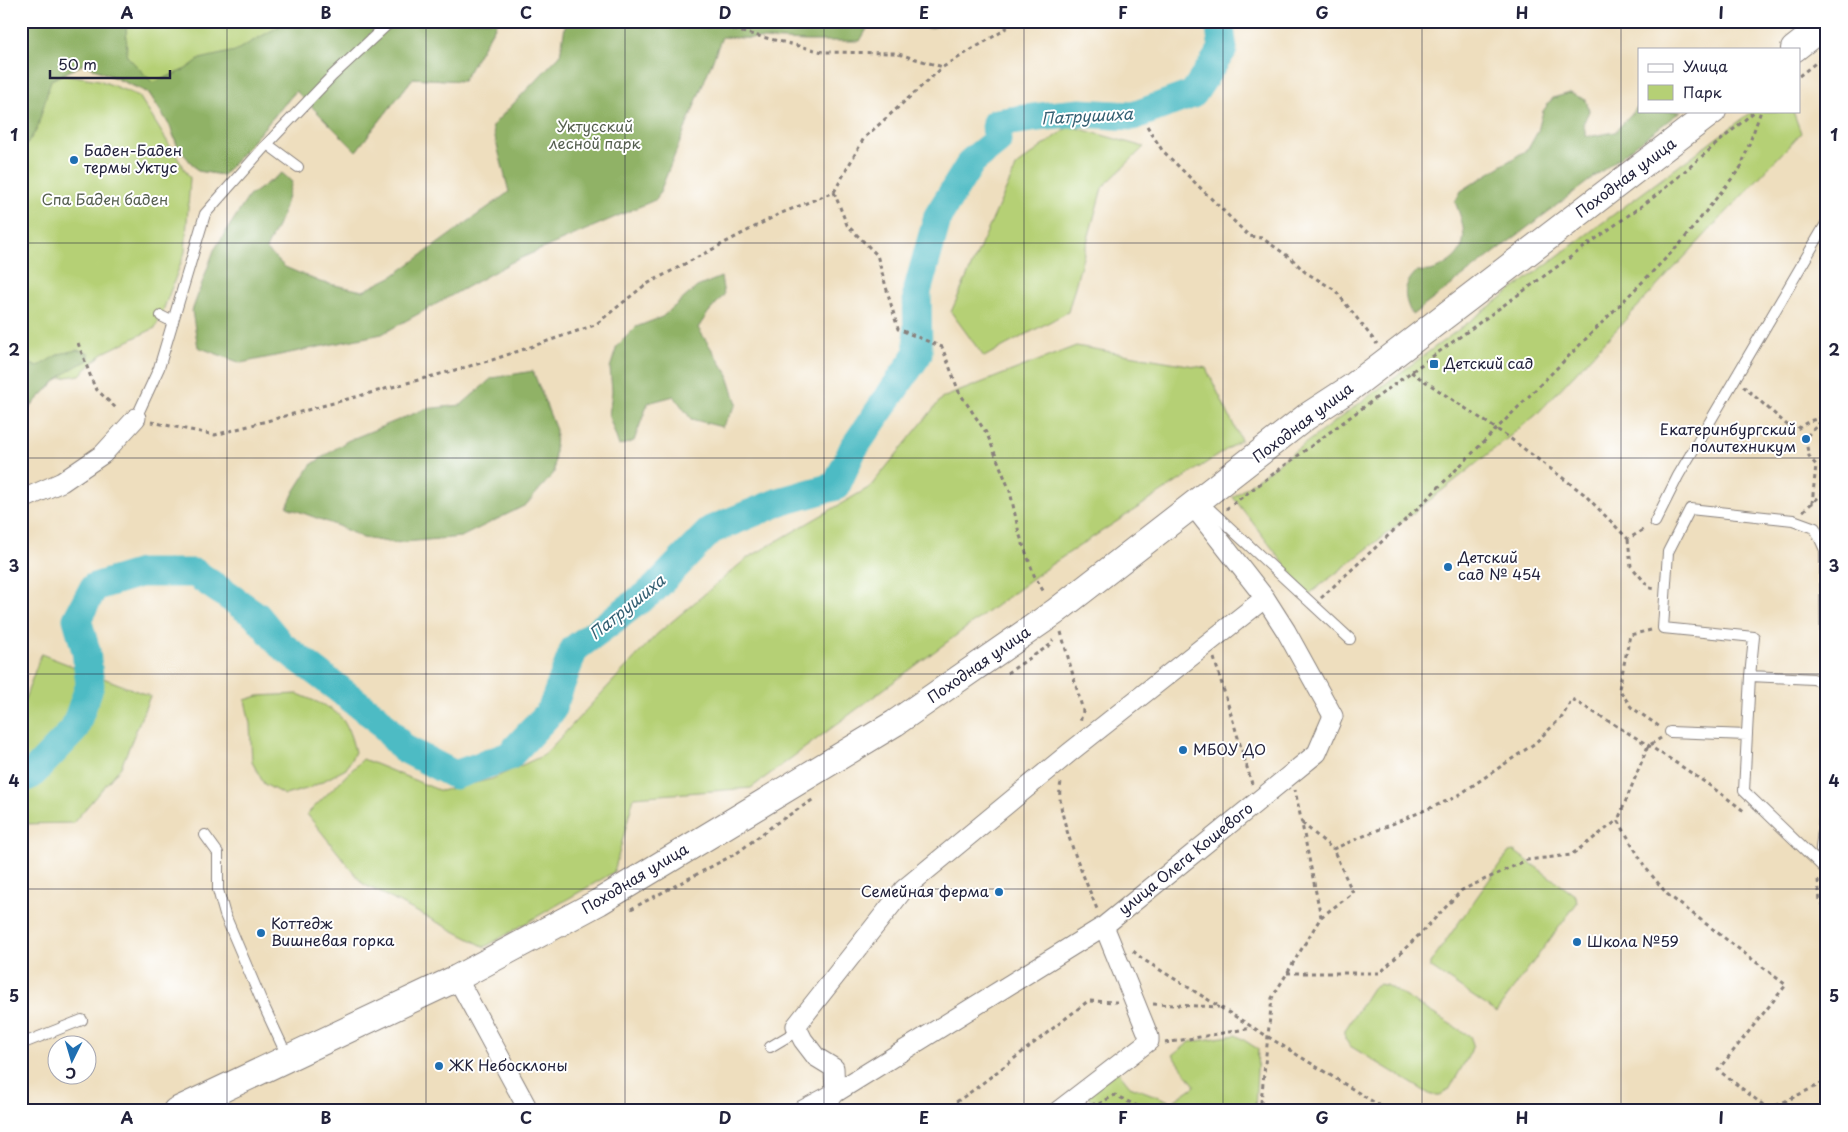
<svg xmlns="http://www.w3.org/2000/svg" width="1848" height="1132" viewBox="0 0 1848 1132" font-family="'Playpen Sans',sans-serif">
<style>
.green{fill:#b5d075;stroke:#6c7958}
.forest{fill:#90b266;stroke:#596a50}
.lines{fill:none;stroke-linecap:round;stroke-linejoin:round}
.river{stroke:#4dbbc4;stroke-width:29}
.service-casing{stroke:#88807c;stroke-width:12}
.minor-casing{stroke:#88807c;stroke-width:21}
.secondary-casing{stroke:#88807c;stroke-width:28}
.path{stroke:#88807c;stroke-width:3;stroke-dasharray:4 4;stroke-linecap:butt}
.service{stroke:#fff;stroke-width:10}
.minor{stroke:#fff;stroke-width:19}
.secondary{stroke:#fff;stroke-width:26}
.grid{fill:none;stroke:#22223b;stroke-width:1;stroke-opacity:0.55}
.poi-dot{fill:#1f6fb2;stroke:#fff;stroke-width:2}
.labels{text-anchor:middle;stroke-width:4;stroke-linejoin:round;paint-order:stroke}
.park-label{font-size:15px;fill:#555f4f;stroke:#fff}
.poi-label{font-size:15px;fill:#22223b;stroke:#fff;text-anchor:start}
.street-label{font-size:15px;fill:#22223b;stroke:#fff}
.water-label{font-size:16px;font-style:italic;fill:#335f72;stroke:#fff}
.neatline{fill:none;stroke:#22223b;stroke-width:2}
.grid-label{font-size:16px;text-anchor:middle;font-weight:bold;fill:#22223b}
</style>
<rect width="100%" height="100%" fill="#fff"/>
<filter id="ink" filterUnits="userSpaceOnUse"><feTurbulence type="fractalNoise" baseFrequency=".02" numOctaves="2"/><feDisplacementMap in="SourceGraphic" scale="10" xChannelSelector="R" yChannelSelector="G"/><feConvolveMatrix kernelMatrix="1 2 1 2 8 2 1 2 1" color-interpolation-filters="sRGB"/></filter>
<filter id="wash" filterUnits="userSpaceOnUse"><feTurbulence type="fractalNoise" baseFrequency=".0096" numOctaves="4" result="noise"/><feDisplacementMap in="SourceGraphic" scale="20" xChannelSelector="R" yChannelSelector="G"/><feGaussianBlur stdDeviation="1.12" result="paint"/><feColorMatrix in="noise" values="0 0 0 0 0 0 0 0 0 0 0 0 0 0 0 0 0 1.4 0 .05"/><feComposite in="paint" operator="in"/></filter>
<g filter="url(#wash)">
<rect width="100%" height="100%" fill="#eedebe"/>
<path class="green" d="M21 21H498L463 81 413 78 356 151 296 91 223 175 198 171 178 147 170 126 149 93 84 64 62 74 99 80 139 96 190 178 185 252 161 316 155 328 103 353 80 375 60 378 45 391 21 416Z
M1753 111H1793L1801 133 1536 415 1467 471 1308 595 1233 497Z
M1070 126 1144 147 1102 188 1068 312 984 357 951 312 1017 165Z
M1076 346 1206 368 1241 440 1052 564 751 788 634 797 614 872 485 947 363 884 307 814 363 759 441 791 492 779 544 755 656 635 746 559 870 487 942 398Z
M41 654 150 696 121 767 73 823 21 824V710Z
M298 694C335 710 345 710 355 752L346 769 310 788 285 795 264 784 252 762 250 724 245 700 258 696Z
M1514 851 1576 896 1577 903 1496 1012 1430 967V963L1509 852Z
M1378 984 1386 985 1470 1036 1473 1044 1470 1053 1449 1090 1440 1095H1431L1350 1046 1345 1039V1030L1372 988Z
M1236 1035 1258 1049 1255 1111H1089L1095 1106 1087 1093 1118 1071 1130 1086 1172 1102 1195 1086 1173 1055 1190 1042Z"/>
<path class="forest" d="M21 21H126L127 56 153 83 186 69 200 59 235 51 278 27 281 21H498L463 81 413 78 356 151 296 91 223 175 198 171 178 147 170 126 149 93 84 64 51 80 37 129 21 153Z
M566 21H962L929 28 871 22 860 41H805L722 37 657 199 512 262 382 334 241 363 198 347 192 311 214 250 249 196 282 173 292 182 282 216 266 249 285 267 320 282 363 291 393 276 509 192 492 126 560 55Z
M1570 93 1586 100 1589 111 1583 124 1587 137 1615 132 1639 105V111H1681L1412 315C1403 296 1402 286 1417 271 1431 272 1434 271 1446 264 1471 249 1465 226 1455 202L1461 191 1528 149 1538 131 1543 111 1553 98Z
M721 277 724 295 708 313 698 328 727 373 737 404 722 427 691 419 674 396 648 403 634 441 619 446 609 416 612 391 610 368 617 346 636 327 662 317 697 287Z
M77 350 89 353V360C59 372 44 394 21 416V359L37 367 59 354Z
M533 371 556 430 554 473 526 505 461 537 394 543 363 538 338 526 287 507 294 492 311 465 347 441 425 409 461 405 492 378Z"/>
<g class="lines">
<path class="river" d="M21 779 31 775 74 730 90 685 86 651 77 619 94 587 140 573H195L257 616 281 645 377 718 403 748 455 775 509 756 551 711 574 649 654 589 711 530 779 502 836 486 853 449 918 354 917 292 938 216 972 161 997 141 996 123 1047 116 1080 113 1133 116 1193 94 1223 49 1219 21"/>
</g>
</g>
<g filter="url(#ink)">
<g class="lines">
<defs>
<path id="service" d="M267 144 332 76 391 21
M161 316 173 322
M136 418 159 368 205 214 267 144 298 167
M1201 501 1350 639
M1655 522 1678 476 1827 222
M1750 676 1813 679 1827 683
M1826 682 1825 550 1815 528 1793 520 1690 509 1668 552 1663 628 1754 637 1750 676 1744 791 1827 871
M1670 732 1747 735
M1827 788 1821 849 1827 867
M205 835 218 853V890L225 915 262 1002 288 1058
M21 1044 82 1020
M770 1047 792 1034 796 1026"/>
<path id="minor" d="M21 500 62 482 103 454 136 418
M457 978 529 1111
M829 1101 835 1093 834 1068 816 1057 803 1040 796 1026 904 889 1069 753 1265 598
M801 1111 835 1093 1104 926 1317 753 1333 716 1286 631 1265 598 1193 506
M1058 1111 1149 1041V1037L1104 926"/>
<path id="secondary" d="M1794 49 1827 23
M176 1111 457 978 599 902 895 723 1055 612 1306 417 1352 387 1713 111"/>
</defs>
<use href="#service" class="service-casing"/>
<use href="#minor" class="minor-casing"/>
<use href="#secondary" class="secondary-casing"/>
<path class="path" d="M720 21 734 30 823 52 895 53 943 67
M1799 76 1827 54
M1147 126 1162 150 1249 236 1262 238 1292 259 1305 272 1335 290 1377 344
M834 192 847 225 877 255 898 329 942 347 959 392 987 434 1010 491 1019 533 1034 575 1045 594
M78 343 95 388 118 410
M1411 372 1507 436 1584 494 1628 539 1646 528
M1743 386 1794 431 1809 421 1824 417
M151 422 215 435 492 360 595 325 645 285 779 214 834 192 864 138 943 67 1001 32 1015 21
M1812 504 1816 465 1809 456 1805 438 1827 415
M1226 509 1411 372 1658 194 1755 111
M1803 511 1827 490
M1628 539 1631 566 1650 588 1655 589
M1321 598 1418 508 1680 244 1741 167 1761 111
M1651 630 1630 635 1619 689 1631 707 1660 727
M1061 632 1083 711 1080 722
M1214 658 1252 784
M1007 673 1050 645 1053 640
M1661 738 1648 746 1618 820 1645 867 1667 894 1786 985 1718 1070 1771 1111
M1061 783C1053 810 1086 881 1097 909
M1302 823 1333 849
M1818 880 1820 901 1827 909
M631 909 737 853 775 824 814 799
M1321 917 1353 893 1333 849 1456 797 1534 744 1562 717 1572 699C1631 735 1691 769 1745 812
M1133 951 1144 960 1388 1111
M1287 973H1380L1422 932 1462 890 1527 860 1571 855 1618 820
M1153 1004 1219 1007
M1165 1043 1252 1028
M1093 1103 1095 1106 1115 1095 1147 1111
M1769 1109 1827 1081
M943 1111 975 1089 1088 1001 1117 1002
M1260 1111 1272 998 1321 917 1295 790"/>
<use href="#service" class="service"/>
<use href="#minor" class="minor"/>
<use href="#secondary" class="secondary"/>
</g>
</g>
<path class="grid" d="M227 21V1111M426 21V1111M625 21V1111M824 21V1111M1024 21V1111M1223 21V1111M1422 21V1111M1621 21V1111M21 243H1827M21 458H1827M21 674H1827M21 889H1827"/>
<g class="poi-dot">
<circle cx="74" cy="160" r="5"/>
<rect x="1429" y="359" width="10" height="10" rx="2.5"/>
<circle cx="1806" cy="439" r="5"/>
<circle cx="1448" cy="567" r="5"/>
<circle cx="1183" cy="750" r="5"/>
<circle cx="999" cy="892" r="5"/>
<circle cx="261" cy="933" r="5"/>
<circle cx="1577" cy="942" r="5"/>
<circle cx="439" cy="1066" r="5"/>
</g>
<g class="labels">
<g class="park-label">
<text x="595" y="132">Уктусский<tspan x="595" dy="17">лесной парк</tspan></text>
<text x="105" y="205">Спа Баден баден</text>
</g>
<g class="poi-label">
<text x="84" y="156">Баден-Баден<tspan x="84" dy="17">термы Уктус</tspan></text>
<text x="1444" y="369">Детский сад</text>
<text x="1796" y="435" text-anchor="end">Екатеринбургский<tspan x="1796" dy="17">политехникум</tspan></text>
<text x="1458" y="563">Детский<tspan x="1458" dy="17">сад № 454</tspan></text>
<text x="1193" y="755">МБОУ ДО</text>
<text x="989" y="897" text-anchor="end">Семейная ферма</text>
<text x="271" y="929">Коттедж<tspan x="271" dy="17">Вишневая горка</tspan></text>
<text x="1587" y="947">Школа №59</text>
<text x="449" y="1071">ЖК Небосклоны</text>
</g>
<g class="street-label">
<text transform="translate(1626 178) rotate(-37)" y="5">Походная улица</text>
<text transform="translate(1303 423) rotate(-37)" y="5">Походная улица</text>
<text transform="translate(979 665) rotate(-35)" y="5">Походная улица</text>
<text transform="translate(1186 859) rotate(-39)" y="5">улица Олега Кошевого</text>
<text transform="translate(635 879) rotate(-31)" y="5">Походная улица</text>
</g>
<g class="water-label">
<text transform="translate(1087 116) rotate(-3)" y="6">Патрушиха</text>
<text transform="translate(627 607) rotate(-39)" y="6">Патрушиха</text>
</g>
</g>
<rect width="1848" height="1132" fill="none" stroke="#fff" stroke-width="55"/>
<rect x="1638" y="48" width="162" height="65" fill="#ffffff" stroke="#a7a7b1"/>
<rect x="1648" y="64" width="25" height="8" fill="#ffffff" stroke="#a7a7b1"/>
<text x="1683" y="72" font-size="15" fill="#22223b">Улица</text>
<rect x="1648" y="85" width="25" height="15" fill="#b5d075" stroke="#a7a7b1"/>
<text x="1683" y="98" font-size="15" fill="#22223b">Парк</text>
<g transform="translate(72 1060) rotate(185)"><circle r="24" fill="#ffffff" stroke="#a7a7b1"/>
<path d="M0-4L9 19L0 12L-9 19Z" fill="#1f6fb2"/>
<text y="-8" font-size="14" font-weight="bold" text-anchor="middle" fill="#22223b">С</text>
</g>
<path d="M50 70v8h120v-8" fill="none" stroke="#22223b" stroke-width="2.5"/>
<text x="58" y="70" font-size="15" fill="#22223b" stroke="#ffffff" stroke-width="4" paint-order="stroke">50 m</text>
<rect x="28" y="28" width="1792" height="1076" class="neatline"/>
<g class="grid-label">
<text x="127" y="19">A</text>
<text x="326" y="19">B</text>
<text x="526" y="19">C</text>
<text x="725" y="19">D</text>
<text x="924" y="19">E</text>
<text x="1123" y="19">F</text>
<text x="1322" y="19">G</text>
<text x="1522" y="19">H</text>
<text x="1721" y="19">I</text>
<text x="14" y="141">1</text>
<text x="1834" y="141">1</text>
<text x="14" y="356">2</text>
<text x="1834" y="356">2</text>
<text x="14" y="572">3</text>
<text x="1834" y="572">3</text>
<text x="14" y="787">4</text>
<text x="1834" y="787">4</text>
<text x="14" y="1002">5</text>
<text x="1834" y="1002">5</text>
<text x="127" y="1124">A</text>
<text x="326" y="1124">B</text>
<text x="526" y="1124">C</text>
<text x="725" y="1124">D</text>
<text x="924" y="1124">E</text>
<text x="1123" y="1124">F</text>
<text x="1322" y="1124">G</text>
<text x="1522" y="1124">H</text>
<text x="1721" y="1124">I</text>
</g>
</svg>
